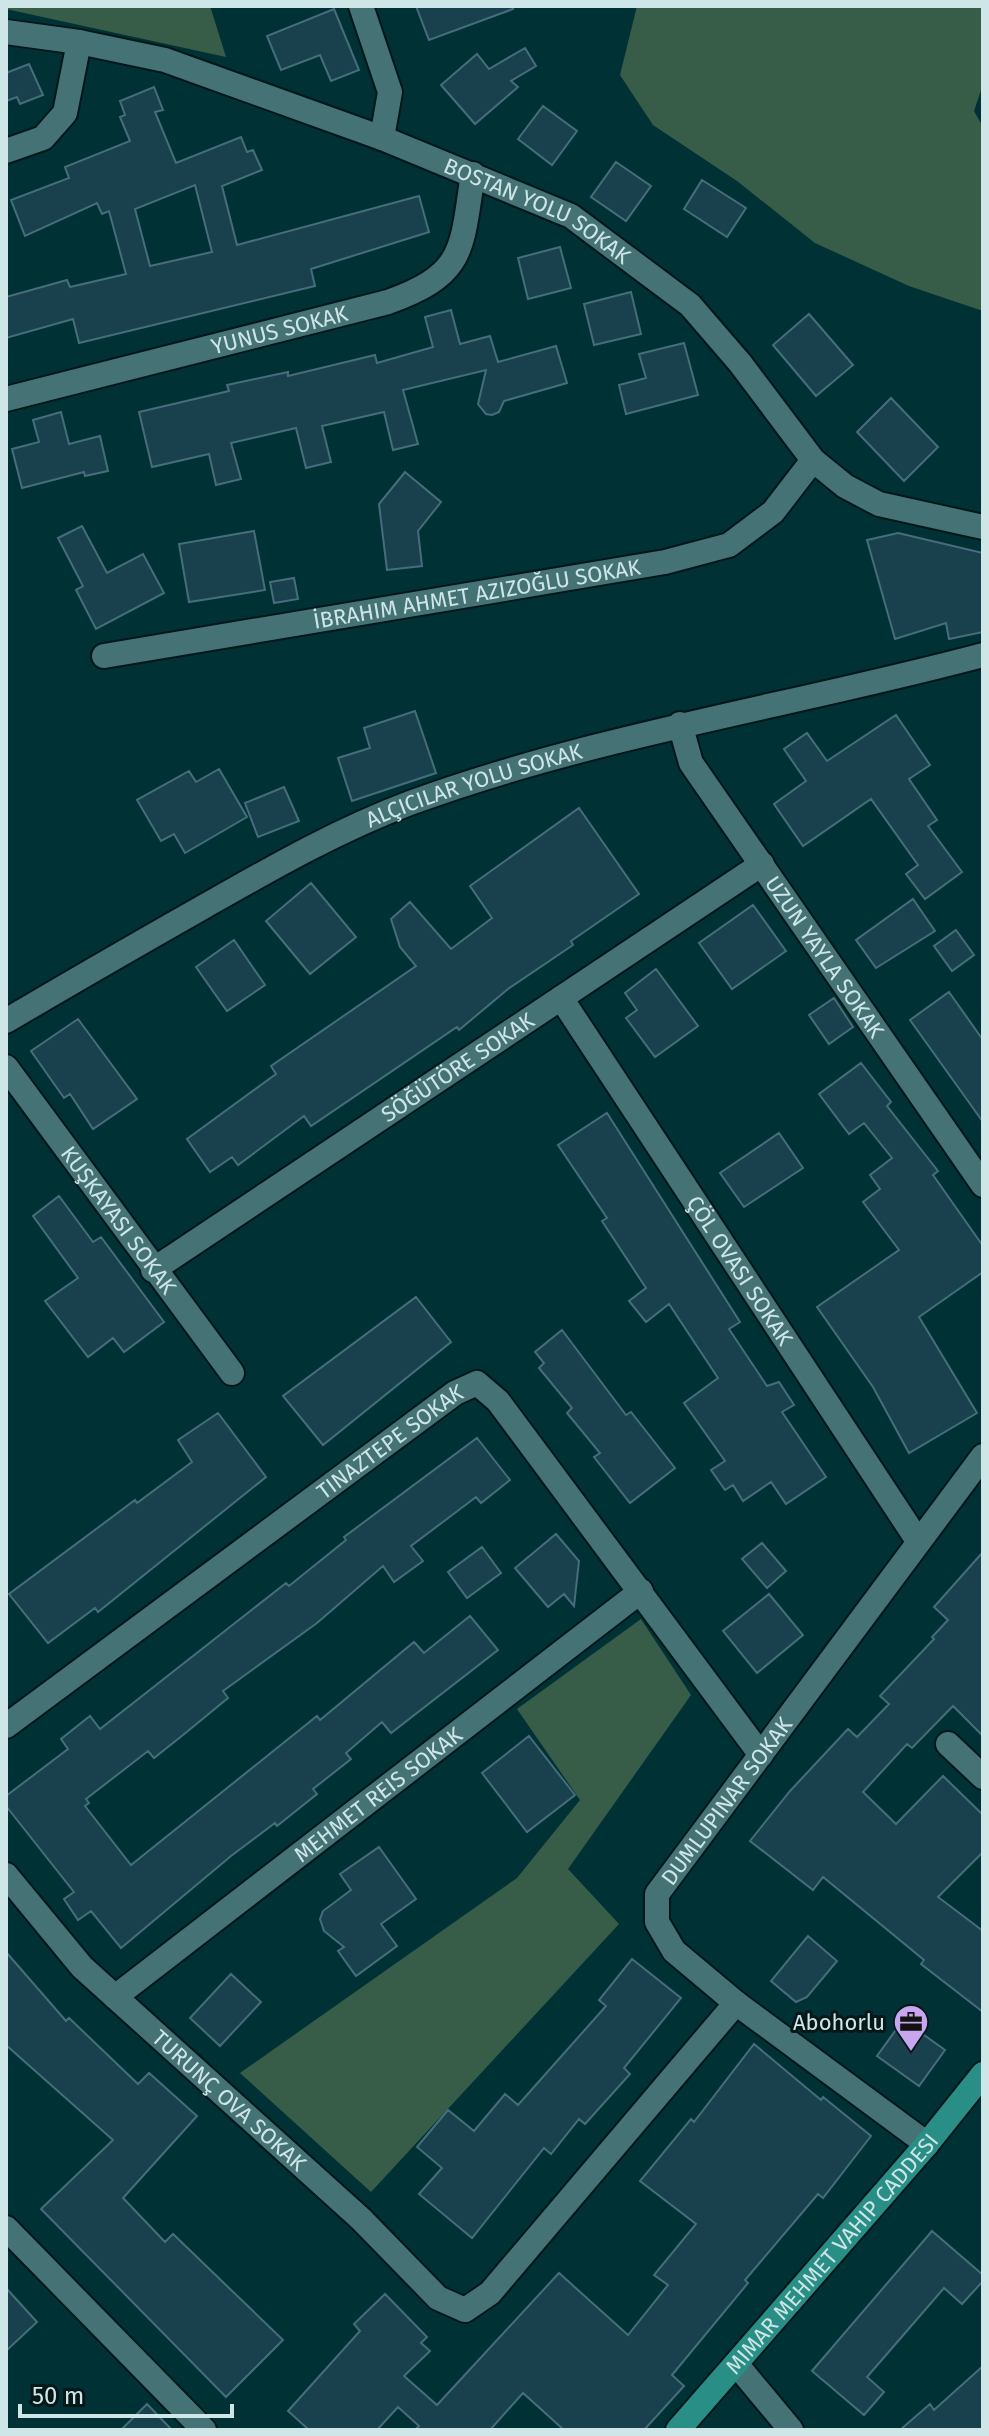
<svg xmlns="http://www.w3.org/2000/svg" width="989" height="2436" viewBox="0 0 989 2436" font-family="'Fira Sans',sans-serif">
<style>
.green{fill:#375d49}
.building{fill:#18404d;stroke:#456d7b;stroke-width:2;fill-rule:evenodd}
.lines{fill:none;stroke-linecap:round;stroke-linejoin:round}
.minor-casing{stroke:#011719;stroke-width:28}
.major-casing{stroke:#011719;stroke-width:28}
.minor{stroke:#457275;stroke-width:24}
.major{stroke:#298e85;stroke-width:24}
.labels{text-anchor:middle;stroke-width:6;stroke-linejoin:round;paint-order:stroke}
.street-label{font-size:22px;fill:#cee6e7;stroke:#051718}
.poi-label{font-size:22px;fill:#cee6e7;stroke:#051718;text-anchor:end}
</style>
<rect width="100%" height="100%" fill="#003235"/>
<path class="green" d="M6 6H210L226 57 6 9Z
M637 6H983V84L974 111 983 127V311L909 286 815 243 737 181 653 125 620 75Z
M641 1619 691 1695 568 1869 619 1924 371 2192 240 2073 517 1878 580 1800 517 1709Z"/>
<path class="building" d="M416 6H512L513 9 429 40Z
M334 9 359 70 331 81 320 55 281 70 267 36Z
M525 48 536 66 511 81 518 87 475 124 441 85 477 54 489 69Z
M29 64 43 95 20 104 17 97 6 101V73Z
M154 87 163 110 155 112 176 163 241 137 247 152 253 150 262 170 222 186 237 245 419 196 429 232 311 269 315 286 79 343 73 319 6 338V297L67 280 70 287 126 274 109 211 102 214 97 203 25 236 11 200 69 178 65 167 130 141 120 117 125 115 120 101ZM195 185 212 252 150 266 135 209Z
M543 106 577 131 552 165 518 139Z
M616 162 651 186 626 221 591 197Z
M702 180 746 208 727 237 684 209Z
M560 247 571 288 528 299 518 258Z
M631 292 641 334 594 345 584 304Z
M451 310 460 344 490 336 498 362 556 346 567 383 504 401 499 412 492 415 486 414 478 404 486 370 403 390 418 444 393 450 384 412 322 426 331 462 306 468 296 428 231 443 241 479 216 485 209 454 152 467 139 412 229 391 227 385 288 372V376L375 355 377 363 433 347 425 317Z
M809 314 853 365 816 396 773 345Z
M684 343 698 395 626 414 619 385 646 378 639 354Z
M891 398 938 447 904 481 857 432Z
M61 412 69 444 100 436 108 471 85 476 84 472 22 488 12 449 39 442 33 420Z
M405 472 441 502 418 531 422 566 387 570 379 504Z
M82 526 107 573 143 554 164 593 96 629 76 590 83 586 58 538Z
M254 531 265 590 189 602 179 544Z
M898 533 983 553V632L949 639 946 623 895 639 867 540Z
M294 578 298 599 274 603 270 582Z
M415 711 436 773 352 801 338 758 370 748 364 728Z
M896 715 930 765 909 779 937 820 928 826 962 872 925 899 906 874 918 865 871 799 803 846 774 804 806 781 784 749 807 733 827 761Z
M219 769 247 817 185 853 174 834 161 841 137 800 189 771 196 782Z
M284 787 299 821 258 837 245 803Z
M579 808 639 894 571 941 573 945 508 989 459 1030 457 1027 311 1126 304 1116 238 1165 232 1157 210 1172 187 1139 276 1074 271 1066 416 966 400 947 391 919 410 902 451 949 492 918 470 886Z
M311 883 356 937 310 974 266 921Z
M913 899 935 931 876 968 856 940Z
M753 905 786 951 732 989 699 943Z
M956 930 974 955 952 971 934 946Z
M234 940 265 985 227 1011 196 967Z
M656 969 698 1026 655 1057 626 1018 637 1010 625 993Z
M949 992 983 1040V1122L910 1020Z
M834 998 853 1027 829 1044 809 1015Z
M78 1019 137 1099 93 1129 70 1094 64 1098 31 1051Z
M861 1063 891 1102 887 1106 938 1171 933 1175 983 1246V1272L919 1317 977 1413 909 1453 873 1387 817 1307 899 1250 863 1202 880 1189 870 1175 892 1158 864 1123 849 1134 819 1094Z
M607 1113 740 1322 729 1329 767 1386 779 1382 794 1405 782 1412 826 1477 786 1504 771 1482 743 1501 733 1485 725 1490 711 1470 725 1461 684 1403 718 1378 669 1304 646 1322 629 1301 646 1288 602 1221 607 1218 558 1145Z
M779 1133 803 1168 744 1207 720 1173Z
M59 1196 93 1242 101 1237 164 1322 124 1352 113 1338 88 1357 45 1301 78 1278 33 1216Z
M416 1297 451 1342 323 1445 283 1396Z
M562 1330 626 1415 631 1412 675 1468 630 1503 594 1457 600 1453 567 1413 572 1408 539 1368 544 1363 535 1352Z
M218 1413 266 1477 98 1612 95 1608 48 1643 9 1594 135 1500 137 1503 192 1462 178 1440Z
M477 1438 510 1480 481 1503 476 1497 411 1546 423 1561 394 1582 383 1566 317 1623 223 1691 228 1698 183 1735 154 1758 148 1751 86 1799 89 1803 85 1806 131 1865 317 1716 320 1720 414 1642 424 1653 470 1616 498 1650 391 1733 382 1722 346 1753 351 1759 313 1789 317 1794 277 1826 275 1823 231 1856 121 1948 91 1911 78 1920 64 1899 74 1892 6 1806V1796L68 1749 61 1739 90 1716 100 1729 286 1583 289 1586 346 1540 344 1537Z
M556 1534 579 1561 574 1606 564 1594 548 1607 515 1568Z
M762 1543 786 1571 767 1588 742 1559Z
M482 1547 501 1573 467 1598 448 1572Z
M983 1552V1736L953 1706 912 1748 907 1744 863 1792 896 1824 943 1776 983 1815V1852L938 1897 983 1931V2012L921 1964 924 1960 823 1877 813 1890 750 1841 790 1791 848 1729 857 1737 889 1704 880 1696 934 1639 932 1637 948 1620 934 1607Z
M769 1594 803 1635 757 1673 723 1631Z
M529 1736 575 1795 527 1832 482 1773Z
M379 1847 416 1899 381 1924 397 1946 356 1976 338 1951 344 1947 324 1931 320 1919 323 1911 351 1890 340 1874Z
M808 1936 837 1961 807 1997 796 2002 771 1981Z
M6 1952 66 2021 69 2018 138 2084 149 2073 197 2116 123 2198 165 2242 173 2234 283 2340 226 2397 41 2209 113 2140 6 2045Z
M632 1959 681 1998 624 2068 630 2074 585 2124 579 2119 551 2154 544 2148 472 2238 419 2194 442 2168 417 2147 448 2110 474 2131 505 2094 518 2105 606 2006 599 2000Z
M231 1974 261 2002 220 2046 190 2018Z
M903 2020 945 2050 919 2086 877 2056Z
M754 2044 821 2100 823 2097 871 2136 823 2198 818 2194 745 2280 748 2283 672 2375 684 2386 644 2430H564L523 2393 490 2430H415L419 2426 398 2407 377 2430H309L288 2411 360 2331 354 2324 385 2294 427 2337 421 2343 430 2351 404 2376 437 2405 559 2273 628 2335 668 2285 654 2275 696 2224 640 2181 691 2119 694 2122Z
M932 2231 983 2275V2281L962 2304 944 2288 867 2377 884 2392 864 2415 812 2371Z
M6 2288 37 2322 6 2351Z
M983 2366V2430H900L930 2404 934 2410Z
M147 2404 172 2430H121Z"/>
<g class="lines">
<defs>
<g id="minor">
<path d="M361 6 390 92 382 138"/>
<path id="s1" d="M6 32 79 42 165 60 382 138 571 216 690 305 740 363 813 460 845 486 879 504 983 527"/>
<path d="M6 151 43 138 65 113 79 42"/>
<path id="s2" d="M6 399 388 302C466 274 461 250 473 174"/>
<path id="s3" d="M104 656 665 562 729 545 773 512 813 460"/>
<path id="s4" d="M680 724 691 763 983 1185"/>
<path id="s5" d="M561 998 918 1541"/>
<path id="s6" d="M6 1021C72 982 138 944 205 906 272 868 338 830 410 803 596 735 792 706 983 655"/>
<path id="s7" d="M6 1067 232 1373"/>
<path id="s8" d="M153 1270 762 864"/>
<path id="s9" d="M6 1726 455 1393 477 1383 498 1401 761 1755"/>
<path d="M948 1744 983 1777"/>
<path id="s10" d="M6 1875 82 1967 361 2219 438 2298 465 2310 490 2293 736 2003"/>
<path id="s11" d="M115 1997 641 1591"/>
<path id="s12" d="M927 2144 736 2003 674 1951 657 1922V1894L983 1456"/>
<path d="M6 2228 204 2430"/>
<path d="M737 2365 791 2430"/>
</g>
<g id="major">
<path id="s13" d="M678 2430 927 2144 983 2074"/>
</g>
</defs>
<use href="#minor" class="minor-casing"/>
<use href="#major" class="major-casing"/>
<use href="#minor" class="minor"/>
<use href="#major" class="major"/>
</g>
<defs>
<symbol id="office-pin" viewBox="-11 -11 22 30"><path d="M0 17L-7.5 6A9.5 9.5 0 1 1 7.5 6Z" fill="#c7a6ef" stroke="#051718"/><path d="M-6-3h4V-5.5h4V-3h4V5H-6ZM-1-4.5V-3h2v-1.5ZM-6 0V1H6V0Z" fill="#111"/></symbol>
</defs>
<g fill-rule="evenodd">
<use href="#office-pin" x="891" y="2002" width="40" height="54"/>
</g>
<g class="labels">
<g class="street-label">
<text dy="8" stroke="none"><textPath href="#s1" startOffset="564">BOSTAN YOLU SOKAK</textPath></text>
<text dy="8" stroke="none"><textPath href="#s2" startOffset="282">YUNUS SOKAK</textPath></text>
<text dy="8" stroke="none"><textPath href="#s3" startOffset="378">İBRAHIM AHMET AZIZOĞLU SOKAK</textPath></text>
<text dy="8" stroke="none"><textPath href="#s6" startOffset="526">ALÇICILAR YOLU SOKAK</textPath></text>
<text dy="8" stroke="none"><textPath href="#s4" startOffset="276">UZUN YAYLA SOKAK</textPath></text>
<text dy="8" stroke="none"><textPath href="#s8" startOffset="366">SÖĞÜTÖRE SOKAK</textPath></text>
<text dy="8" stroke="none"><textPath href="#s7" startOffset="190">KUŞKAYASI SOKAK</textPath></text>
<text dy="8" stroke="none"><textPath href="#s5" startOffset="326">ÇÖL OVASI SOKAK</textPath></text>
<text dy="8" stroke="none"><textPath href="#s9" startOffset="478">TINAZTEPE SOKAK</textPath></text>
<text dy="8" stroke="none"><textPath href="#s11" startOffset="332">MEHMET REIS SOKAK</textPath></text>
<text dy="8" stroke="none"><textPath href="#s12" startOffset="496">DUMLUPINAR SOKAK</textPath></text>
<text dy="8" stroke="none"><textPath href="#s10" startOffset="318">TURUNÇ OVA SOKAK</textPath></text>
<text dy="8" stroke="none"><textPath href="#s13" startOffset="234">MIMAR MEHMET VAHIP CADDESI</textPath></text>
</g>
<g class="poi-label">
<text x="885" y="2030">Abohorlu</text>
</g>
</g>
<rect width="989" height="2436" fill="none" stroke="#cee6e7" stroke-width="16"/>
<path d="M20 2404v12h212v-12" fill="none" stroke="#cee6e7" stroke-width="4"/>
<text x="32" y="2404" font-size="24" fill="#cee6e7" stroke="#051718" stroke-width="6" paint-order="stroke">50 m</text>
</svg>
